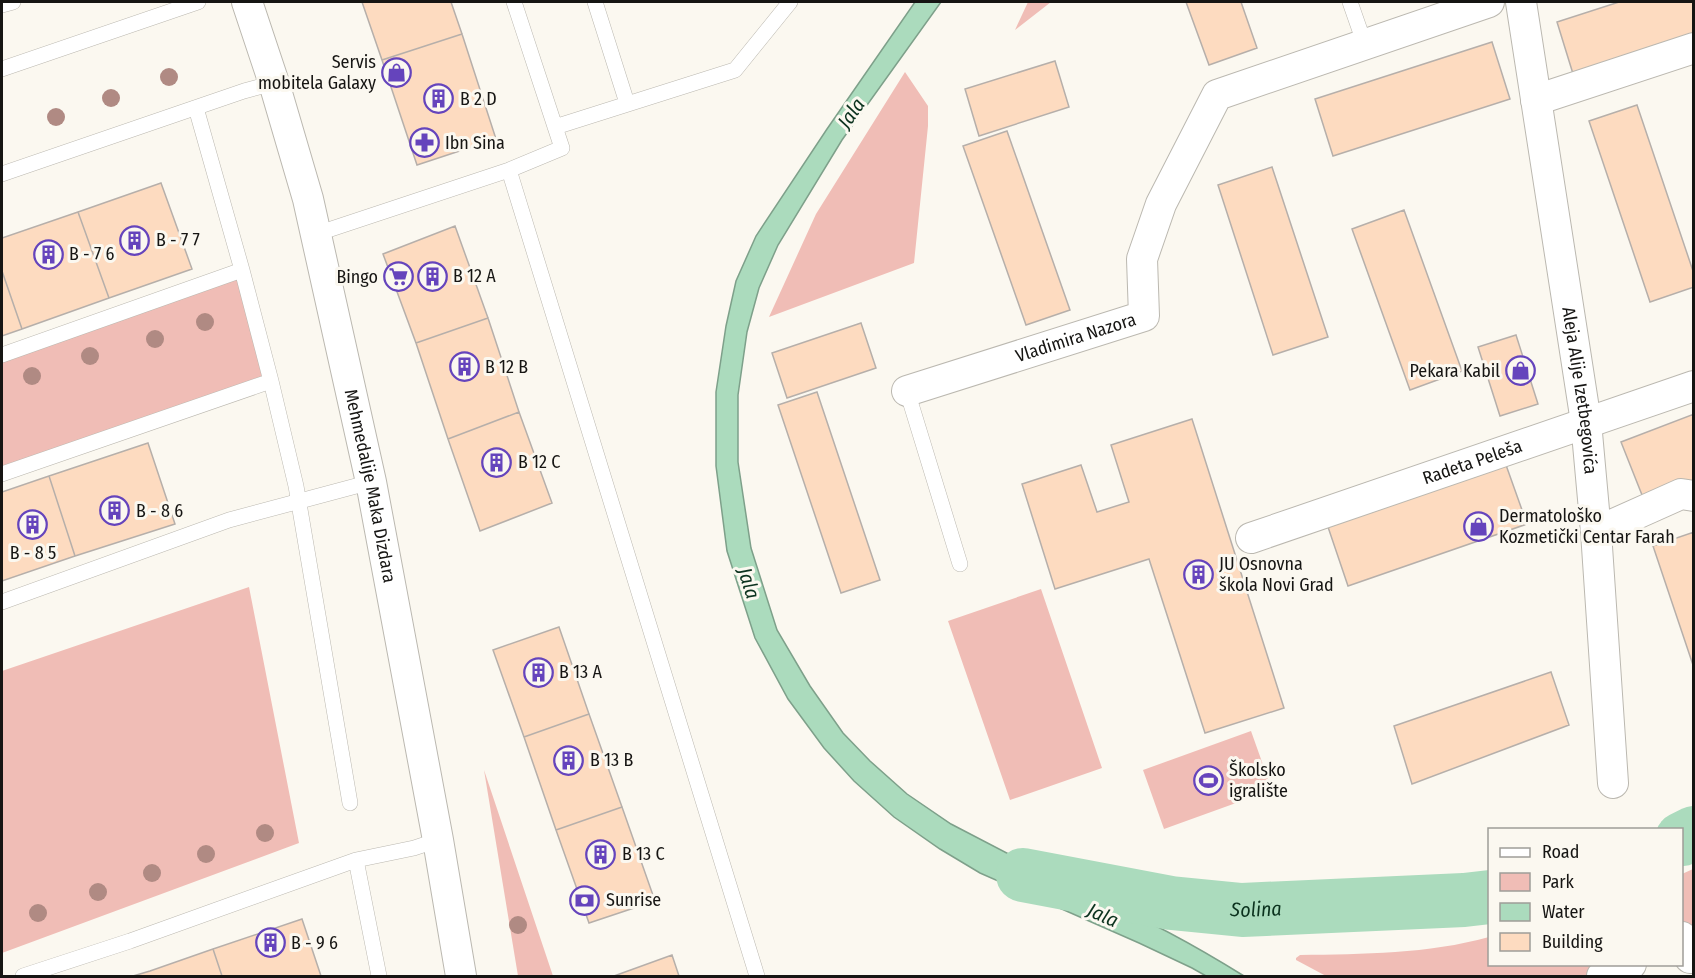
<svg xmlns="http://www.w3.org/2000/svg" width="1695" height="978" viewBox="0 0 1695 978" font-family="'Fira Sans Condensed',sans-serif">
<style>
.green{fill:#f0bdb6}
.water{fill:#abdbbd;stroke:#7ea08a;stroke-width:1.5}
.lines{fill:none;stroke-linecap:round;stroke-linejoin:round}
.river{stroke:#abdbbd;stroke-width:54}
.building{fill:#fddbc0;stroke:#b6afaa;stroke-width:1.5}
.lane-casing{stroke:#bbb8b0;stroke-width:16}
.street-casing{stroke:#bbb8b0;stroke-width:32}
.lane{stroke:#fff;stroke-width:15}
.street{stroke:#fff;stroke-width:30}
.tree{fill:#b08a83}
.labels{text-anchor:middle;stroke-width:6;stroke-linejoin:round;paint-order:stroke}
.poi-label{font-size:18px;fill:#161513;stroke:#fbf8f0;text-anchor:start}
.street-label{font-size:18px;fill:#161513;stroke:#fbf8f0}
.water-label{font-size:20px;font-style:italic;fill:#0b321e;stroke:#fbf8f0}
</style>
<rect width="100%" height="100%" fill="#fbf8f0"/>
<path class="green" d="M1028 2H1051L1015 30Z
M905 72 928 106V126L914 263 769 317 816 214Z
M242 270 271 381 2 474V355Z
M249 587 299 843 2 953V671Z
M1041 589 1102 768 1010 800 948 621Z
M1251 731 1272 790 1164 829 1143 770Z
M484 770 553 976H518Z
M1693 869V967L1682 944V874Z
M1489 937 1490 964 1631 965 1602 976H1326L1296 960V958L1300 955C1363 954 1428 954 1489 937Z"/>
<path class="water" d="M915 2H941L842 140 778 245 759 288 747 332 738 395V462L751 548 777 630 810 686 843 733 870 761 907 794 951 824 1026 863 1024 875C1050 883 1076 891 1102 901 1151 921 1199 948 1244 976H1206L1192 968 1139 943 980 873 940 849 894 817 854 781 824 748 788 699 755 638 727 551 716 466V392L726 326 736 281 756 236 827 129Z"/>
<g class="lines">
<g class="river">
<path d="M1682 839 1694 833"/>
<path id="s1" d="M1023 875 1171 903 1242 910 1464 900 1490 897"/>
</g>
</g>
<path class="building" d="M362 2H451L462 34 382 60Z
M1186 2H1241L1257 48 1209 65Z
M1619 2H1694V37L1574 77 1557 22Z
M462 34 496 139 417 165 382 60Z
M1492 42 1510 99 1333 156 1315 99Z
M1055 61 1069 107 979 136 965 89Z
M1637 105 1694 274V287L1650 302 1589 121Z
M1007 131 1070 310 1026 325 963 146Z
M1272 167 1328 337 1273 355 1218 185Z
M161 183 192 269 109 298 78 212Z
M1404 210 1462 371 1410 390 1352 229Z
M78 212 109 298 22 329 2 271V238Z
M455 226 488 318 416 343 383 254Z
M2 271 22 329 2 336Z
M488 318 519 412 448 439 416 343Z
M861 323 876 368 787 398 772 353Z
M1516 335 1538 404 1500 416 1478 347Z
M817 392 880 580 841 593 778 405Z
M519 412 552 503 480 531 448 439Z
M1694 414V486L1646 505 1621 442Z
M1192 419 1284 708 1205 733 1149 559 1055 589 1022 484 1081 465 1097 512 1129 502 1111 445Z
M148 443 175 524 75 556 49 476Z
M1506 465 1527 524 1348 586 1328 527Z
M49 476 75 556 2 581V492Z
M1694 532V668L1653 546Z
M559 627 589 714 524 737 493 650Z
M1551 672 1569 725 1412 784 1394 726Z
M589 714 622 807 556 830 524 737Z
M622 807 655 901 589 923 556 830Z
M302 919 321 976H222L213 949Z
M213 949 222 976H133L150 971Z
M672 955 679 976H614Z"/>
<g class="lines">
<defs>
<path id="lane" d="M595 2 627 103
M1350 2 1365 45
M2 5 13 2
M2 69 198 2
M196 108 242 270 271 381 296 486 350 803
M555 127 735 70 790 2
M509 170 757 976
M2 174 244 91 274 83
M316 234 509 170 562 148 514 2
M2 355 242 270
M907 391 960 564
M2 474 271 381
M2 602 229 520 371 482
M356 860 379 976
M23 976 130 941 356 860 414 848 438 840"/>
<g id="street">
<path id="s2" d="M247 2 274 83 308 199 371 482 438 840 461 976"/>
<path id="s3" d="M1521 2 1586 422 1596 532 1613 783"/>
<path d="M1536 100 1694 48"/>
<path id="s4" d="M907 391 1144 316 1142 259 1161 204 1217 95 1489 2"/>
<path d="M1596 532 1681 494 1694 496"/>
<path id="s5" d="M1251 538 1694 386"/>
<path d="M1682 937 1690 958"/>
<path d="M1602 976 1631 964"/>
</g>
</defs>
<use href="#lane" class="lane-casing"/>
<use href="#street" class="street-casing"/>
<use href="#lane" class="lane"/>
<use href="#street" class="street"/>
</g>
<g class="tree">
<circle cx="169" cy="77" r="9"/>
<circle cx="111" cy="98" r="9"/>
<circle cx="56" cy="117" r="9"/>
<circle cx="205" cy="322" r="9"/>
<circle cx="155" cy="339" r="9"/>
<circle cx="90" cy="356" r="9"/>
<circle cx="32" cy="376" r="9"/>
<circle cx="265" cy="833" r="9"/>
<circle cx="206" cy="854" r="9"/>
<circle cx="152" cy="873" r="9"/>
<circle cx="98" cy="892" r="9"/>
<circle cx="38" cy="913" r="9"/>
<circle cx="518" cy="925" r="9"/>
</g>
<defs>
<symbol id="shop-ring" viewBox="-11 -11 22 22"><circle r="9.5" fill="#fbf8f0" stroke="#6544bc" stroke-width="1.5"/><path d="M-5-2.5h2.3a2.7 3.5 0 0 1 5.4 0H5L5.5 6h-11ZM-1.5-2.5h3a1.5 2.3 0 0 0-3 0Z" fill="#6544bc"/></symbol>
<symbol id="building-ring" viewBox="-11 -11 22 22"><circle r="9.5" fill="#fbf8f0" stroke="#6544bc" stroke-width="1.5"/><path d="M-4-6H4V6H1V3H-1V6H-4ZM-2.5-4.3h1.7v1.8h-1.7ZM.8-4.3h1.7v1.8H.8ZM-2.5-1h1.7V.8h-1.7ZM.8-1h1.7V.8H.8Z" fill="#6544bc"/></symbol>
<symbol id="pharmacy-ring" viewBox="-11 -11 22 22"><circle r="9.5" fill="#fbf8f0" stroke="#6544bc" stroke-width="1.5"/><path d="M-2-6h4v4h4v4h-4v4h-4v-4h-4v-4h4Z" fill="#6544bc"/></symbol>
<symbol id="supermarket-ring" viewBox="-11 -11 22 22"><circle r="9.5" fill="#fbf8f0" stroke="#6544bc" stroke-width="1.5"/><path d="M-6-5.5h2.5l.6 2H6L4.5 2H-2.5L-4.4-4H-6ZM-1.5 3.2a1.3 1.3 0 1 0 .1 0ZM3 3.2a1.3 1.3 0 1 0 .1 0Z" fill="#6544bc"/></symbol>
<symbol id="stadium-ring" viewBox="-11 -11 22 22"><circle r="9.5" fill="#fbf8f0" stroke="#6544bc" stroke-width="1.5"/><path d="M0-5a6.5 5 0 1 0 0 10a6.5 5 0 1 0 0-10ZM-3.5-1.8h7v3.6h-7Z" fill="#6544bc"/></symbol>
<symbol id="bank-ring" viewBox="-11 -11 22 22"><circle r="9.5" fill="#fbf8f0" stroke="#6544bc" stroke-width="1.5"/><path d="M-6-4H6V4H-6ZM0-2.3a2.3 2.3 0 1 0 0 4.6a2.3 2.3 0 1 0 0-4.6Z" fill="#6544bc"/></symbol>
</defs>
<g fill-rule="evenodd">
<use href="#shop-ring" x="380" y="56" width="33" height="33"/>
<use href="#building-ring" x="422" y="82" width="33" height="33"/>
<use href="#pharmacy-ring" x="408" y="126" width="33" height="33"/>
<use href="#building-ring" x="118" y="224" width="33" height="33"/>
<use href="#building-ring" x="32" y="238" width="33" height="33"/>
<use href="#building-ring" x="416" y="260" width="33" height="33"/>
<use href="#supermarket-ring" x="382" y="260" width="33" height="33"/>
<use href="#building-ring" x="448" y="350" width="33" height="33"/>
<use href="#shop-ring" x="1504" y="354" width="33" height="33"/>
<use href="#building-ring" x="480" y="446" width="33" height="33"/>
<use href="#building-ring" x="98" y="494" width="33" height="33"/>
<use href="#building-ring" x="16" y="508" width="33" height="33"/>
<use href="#shop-ring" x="1462" y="510" width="33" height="33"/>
<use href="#building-ring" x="1182" y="558" width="33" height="33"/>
<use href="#building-ring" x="522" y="656" width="33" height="33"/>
<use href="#building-ring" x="552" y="744" width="33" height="33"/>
<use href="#stadium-ring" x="1192" y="764" width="33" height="33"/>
<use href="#building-ring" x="584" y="838" width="33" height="33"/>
<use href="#bank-ring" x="568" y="884" width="33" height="33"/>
<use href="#building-ring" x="254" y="926" width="33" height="33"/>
</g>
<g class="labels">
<g class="poi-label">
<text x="376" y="68" text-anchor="end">Servis<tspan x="376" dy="21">mobitela Galaxy</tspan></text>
<text x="460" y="105">B 2 D</text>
<text x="445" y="149">Ibn Sina</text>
<text x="156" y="246">B - 7 7</text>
<text x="69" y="260">B - 7 6</text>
<text x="453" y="282">B 12 A</text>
<text x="378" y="283" text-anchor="end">Bingo</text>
<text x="485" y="373">B 12 B</text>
<text x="1500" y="377" text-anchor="end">Pekara Kabil</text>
<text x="518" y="468">B 12 C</text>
<text x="136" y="517">B - 8 6</text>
<text x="1499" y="522">Dermatološko<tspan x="1499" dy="21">Kozmetički Centar Farah</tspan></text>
<text x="33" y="559" text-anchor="middle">B - 8 5</text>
<text x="1219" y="570">JU Osnovna<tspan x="1219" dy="21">škola Novi Grad</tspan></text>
<text x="559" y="678">B 13 A</text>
<text x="590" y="766">B 13 B</text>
<text x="1229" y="776">Školsko<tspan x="1229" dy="21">igralište</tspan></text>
<text x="622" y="860">B 13 C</text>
<text x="606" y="906">Sunrise</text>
<text x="291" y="949">B - 9 6</text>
</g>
<g class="street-label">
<text dy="6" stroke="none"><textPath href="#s4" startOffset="177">Vladimira Nazora</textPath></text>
<text dy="6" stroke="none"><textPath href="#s3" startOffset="393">Aleja Alije Izetbegovića</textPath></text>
<text dy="6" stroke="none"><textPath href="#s5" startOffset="234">Radeta Peleša</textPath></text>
<text dy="6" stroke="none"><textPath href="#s2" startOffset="500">Mehmedalije Maka Dizdara</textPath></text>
</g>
<g class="water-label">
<text transform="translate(851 113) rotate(-55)" y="7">Jala</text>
<text transform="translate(749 583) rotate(72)" y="7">Jala</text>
<text dy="7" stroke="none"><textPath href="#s1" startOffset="236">Solina</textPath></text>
<text transform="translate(1103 915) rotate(24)" y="7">Jala</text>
</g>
</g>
<rect width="1695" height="978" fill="none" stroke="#161513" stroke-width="6"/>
<rect x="1488" y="828" width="195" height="138" fill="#fbf8f0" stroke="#9f9d98" stroke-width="1.5"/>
<rect x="1500" y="848" width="30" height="9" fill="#ffffff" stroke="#9f9d98" stroke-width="1.5"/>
<text x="1542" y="858" font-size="18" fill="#161513">Road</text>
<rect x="1500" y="873" width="30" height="18" fill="#f0bdb6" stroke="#9f9d98" stroke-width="1.5"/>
<text x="1542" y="888" font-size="18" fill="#161513">Park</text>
<rect x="1500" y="903" width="30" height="18" fill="#abdbbd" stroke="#9f9d98" stroke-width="1.5"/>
<text x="1542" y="918" font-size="18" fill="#161513">Water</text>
<rect x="1500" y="933" width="30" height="18" fill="#fddbc0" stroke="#9f9d98" stroke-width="1.5"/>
<text x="1542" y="948" font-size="18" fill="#161513">Building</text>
</svg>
